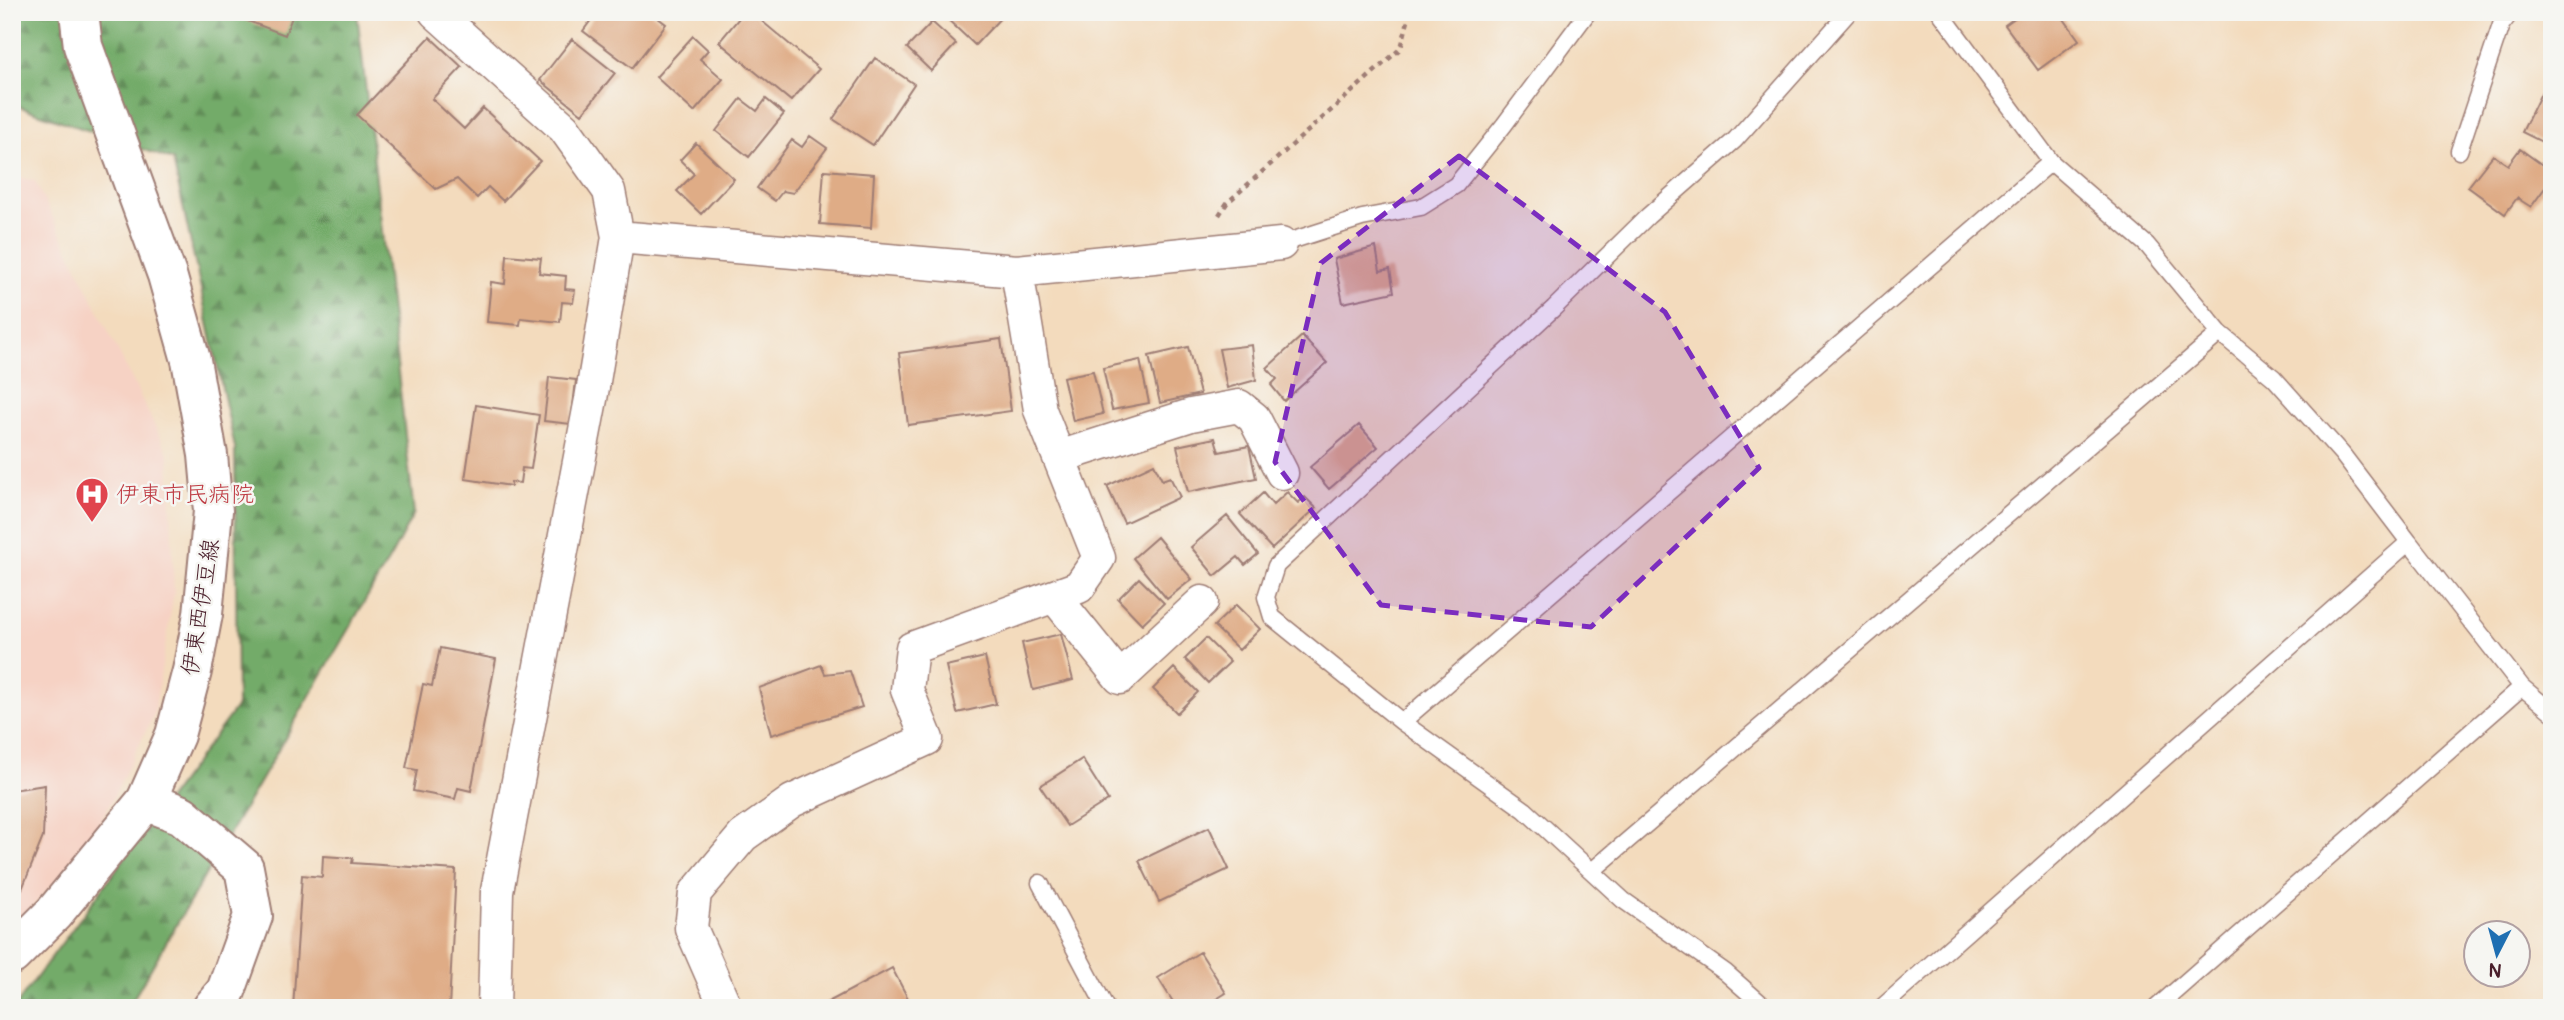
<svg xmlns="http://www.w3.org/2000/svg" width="2564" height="1020" viewBox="0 0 2564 1020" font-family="Pangolin,'Klee One',sans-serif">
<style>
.built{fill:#f6d2c4}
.forest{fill:url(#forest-firs);stroke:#5e654a;stroke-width:2}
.building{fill:#dfac86}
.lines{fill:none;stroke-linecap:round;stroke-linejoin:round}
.lane-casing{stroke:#9e7d74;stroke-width:19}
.street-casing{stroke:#9e7d74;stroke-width:35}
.secondary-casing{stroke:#9e7d74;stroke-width:42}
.primary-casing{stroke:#9e7d74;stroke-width:42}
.path{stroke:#9e7d74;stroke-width:4.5;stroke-dasharray:5 5;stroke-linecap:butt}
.lane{stroke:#fff;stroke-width:16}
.street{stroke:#fff;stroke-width:32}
.secondary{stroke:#fff;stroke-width:38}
.primary{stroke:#fff;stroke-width:38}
.marked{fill:#7b2cbf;fill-opacity:0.2;stroke:#7b2cbf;stroke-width:5;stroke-dasharray:14 9;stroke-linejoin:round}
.labels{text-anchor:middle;stroke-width:5;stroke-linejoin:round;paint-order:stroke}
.health-label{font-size:23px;fill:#be3a42;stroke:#f6f6f2;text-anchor:start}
.street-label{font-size:23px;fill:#4a1f2b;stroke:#f6f6f2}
</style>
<defs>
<pattern id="forest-firs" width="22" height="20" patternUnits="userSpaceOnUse" patternTransform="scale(1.75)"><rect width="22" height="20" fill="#73ab69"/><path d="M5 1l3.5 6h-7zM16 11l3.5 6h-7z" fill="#608b57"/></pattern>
</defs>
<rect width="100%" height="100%" fill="#f6f6f2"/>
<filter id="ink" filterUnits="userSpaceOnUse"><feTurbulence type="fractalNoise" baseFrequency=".0143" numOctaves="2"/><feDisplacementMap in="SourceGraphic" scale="14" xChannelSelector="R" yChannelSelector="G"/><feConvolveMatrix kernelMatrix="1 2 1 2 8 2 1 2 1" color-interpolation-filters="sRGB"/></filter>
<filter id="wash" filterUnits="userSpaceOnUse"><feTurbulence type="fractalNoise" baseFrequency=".00686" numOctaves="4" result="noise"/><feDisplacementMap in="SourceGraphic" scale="28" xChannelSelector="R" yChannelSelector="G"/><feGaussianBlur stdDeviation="1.57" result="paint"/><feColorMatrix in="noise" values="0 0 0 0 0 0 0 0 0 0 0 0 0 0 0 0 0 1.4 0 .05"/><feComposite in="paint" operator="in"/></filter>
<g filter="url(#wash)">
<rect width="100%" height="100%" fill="#f3dbbd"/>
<path class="built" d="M12 175 35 181 169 455 174 593 154 714 111 802 83 853 12 928Z"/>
<path class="forest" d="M12 12H357L414 513 391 556 128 1008H14L237 706 235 448 173 160 12 104Z"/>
<g id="blocks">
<path class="building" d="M233 12H294L285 35 232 15Z
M597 12H650L666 24 632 68 583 31Z
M744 12H751L819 69 791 101 719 42Z
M948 12H1006L975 45 944 16Z
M2023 12H2059L2079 40 2038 70 2005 25Z
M932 22 956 44 931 71 907 48Z
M693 36 708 50 700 59 723 79 694 112 656 77Z
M430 37 462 67 432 99 464 129 483 108 540 161 503 201 488 187 477 198 457 179 436 189 357 115Z
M572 39 615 73 582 114 540 80Z
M875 58 914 84 873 145 833 119Z
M2546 83 2552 86V147L2522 132Z
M741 99 757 111 766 99 784 114 749 157 716 131Z
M810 136 827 148 793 193 783 191 775 201 757 188 792 140 802 147Z
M696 143 734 179 701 214 677 191 694 174 680 160Z
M2520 149 2552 172V178L2531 207 2517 198 2505 214 2468 187 2493 155 2508 165Z
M824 170 874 174 871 228 820 224Z
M1376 247 1380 271 1390 269 1394 292 1343 303 1334 259Z
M507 255 541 258 539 273 566 276 565 289 575 290 573 303 562 302 560 322 521 318 520 325 487 322 491 282 505 284Z
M1302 336 1327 363 1284 401 1271 385 1277 379 1267 368Z
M1001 339 1011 411 908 425 899 353Z
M1252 345 1256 380 1227 388 1219 349Z
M1188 347 1200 394 1160 403 1149 356Z
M1140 360 1149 403 1112 410 1103 368Z
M1093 371 1103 414 1073 421 1063 377Z
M549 377 576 380 571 424 544 421Z
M476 405 539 415 531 469 522 468 520 483 511 482V486L465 479Z
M1359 425 1378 447 1329 489 1310 467Z
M1215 438 1219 452 1249 446 1256 478 1188 492 1177 446Z
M1154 464 1162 480 1170 477 1180 497 1124 523 1107 486Z
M1287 492 1298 503 1305 497 1316 508 1272 549 1240 514 1263 493 1273 505Z
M1227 516 1258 554 1245 565 1238 557 1215 576 1191 547Z
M1157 537 1192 579 1167 599 1133 558Z
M1139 578 1164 603 1142 624 1118 599Z
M1236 605 1260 629 1239 650 1214 626Z
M1061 634 1073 680 1033 690 1022 643Z
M1206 638 1230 662 1208 683 1185 659Z
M440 648 496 659 471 791 458 788 455 799 413 791 417 770 406 768 423 684 432 686Z
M985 657 996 704 957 713 946 666Z
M821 665 825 674 850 671 862 707 771 735 759 688Z
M1174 668 1198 692 1177 713 1153 689Z
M1082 759 1108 800 1067 826 1040 786Z
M45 785 43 837 22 889 12 899V790Z
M1209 827 1229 869 1159 902 1139 861Z
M323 856 353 858 352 863 456 870 449 1008H293L302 875 322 877Z
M1200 952 1226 993 1202 1008H1177L1158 978Z
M892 968 913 1008H817Z"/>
</g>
</g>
<g filter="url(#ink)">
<use href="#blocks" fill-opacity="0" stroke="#9e7d74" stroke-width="2"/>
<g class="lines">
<defs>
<path id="lane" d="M2459 151 2501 25 2511 12
M1281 244 1362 218 1421 207 1456 185 1504 125 1588 12
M2409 542 2522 687 2552 712
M1402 722 2051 162
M1592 871 2220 333
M1040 883 1106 1008
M1766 1008 1725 972 1623 900 1525 810 1402 722 1272 617 1266 597 1276 566 1554 308 1648 216 1735 140 1849 12
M1881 1008 2409 542 2342 454 2274 378 2220 333 2147 245 2051 162 1940 12
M2156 1008 2522 687"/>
<path id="street" d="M435 12 564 128 609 191 618 237 591 399 497 891 494 1008
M618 237 1017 271 1281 244
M1059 457 1191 415 1239 406 1254 418 1282 473
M1054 596 1120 678 1202 602
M726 1008 691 928 695 893 743 836 792 801 927 739 907 690 912 648 1079 587 1099 558 1040 410 1017 271"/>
<path id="secondary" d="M146 801 182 815 244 868 253 916 226 991 212 1008"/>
<path id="primary" d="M12 955 54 913 146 801 175 735 192 671 203 614 213 511 208 455 191 360 167 275 83 46 79 12"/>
</defs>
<use href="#lane" class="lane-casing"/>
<use href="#street" class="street-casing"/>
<use href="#secondary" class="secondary-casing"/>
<use href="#primary" class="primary-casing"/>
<path class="path" d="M1219 215 1227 203 1401 48 1408 21 1406 12"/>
<use href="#lane" class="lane"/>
<use href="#street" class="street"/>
<use href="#secondary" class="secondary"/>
<use href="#primary" class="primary"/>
</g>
</g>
<path class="marked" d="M1459 156 1665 312 1759 468 1591 627 1381 605 1275 462 1321 263Z"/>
<defs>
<symbol id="hospital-pin" viewBox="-11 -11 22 30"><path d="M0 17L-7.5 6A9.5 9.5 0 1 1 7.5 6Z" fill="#e0444e" stroke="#f6f6f2"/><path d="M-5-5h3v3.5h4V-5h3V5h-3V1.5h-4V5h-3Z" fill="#fff"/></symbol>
</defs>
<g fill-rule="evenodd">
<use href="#hospital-pin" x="73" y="475" width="38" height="52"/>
</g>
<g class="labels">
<g class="health-label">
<text x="116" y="502">伊東市民病院</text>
</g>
<g class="street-label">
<text transform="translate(200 607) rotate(-81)" y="8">伊東西伊豆線</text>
</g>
</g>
<rect width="2564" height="1020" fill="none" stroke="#f6f6f2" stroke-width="42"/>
<g transform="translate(2497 954) rotate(186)"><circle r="33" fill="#f6f6f2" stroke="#b1a0a2" stroke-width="2"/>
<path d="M0-5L12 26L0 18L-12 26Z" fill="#1f6fb2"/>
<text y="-10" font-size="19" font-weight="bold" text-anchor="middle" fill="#4a1f2b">N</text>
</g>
</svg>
